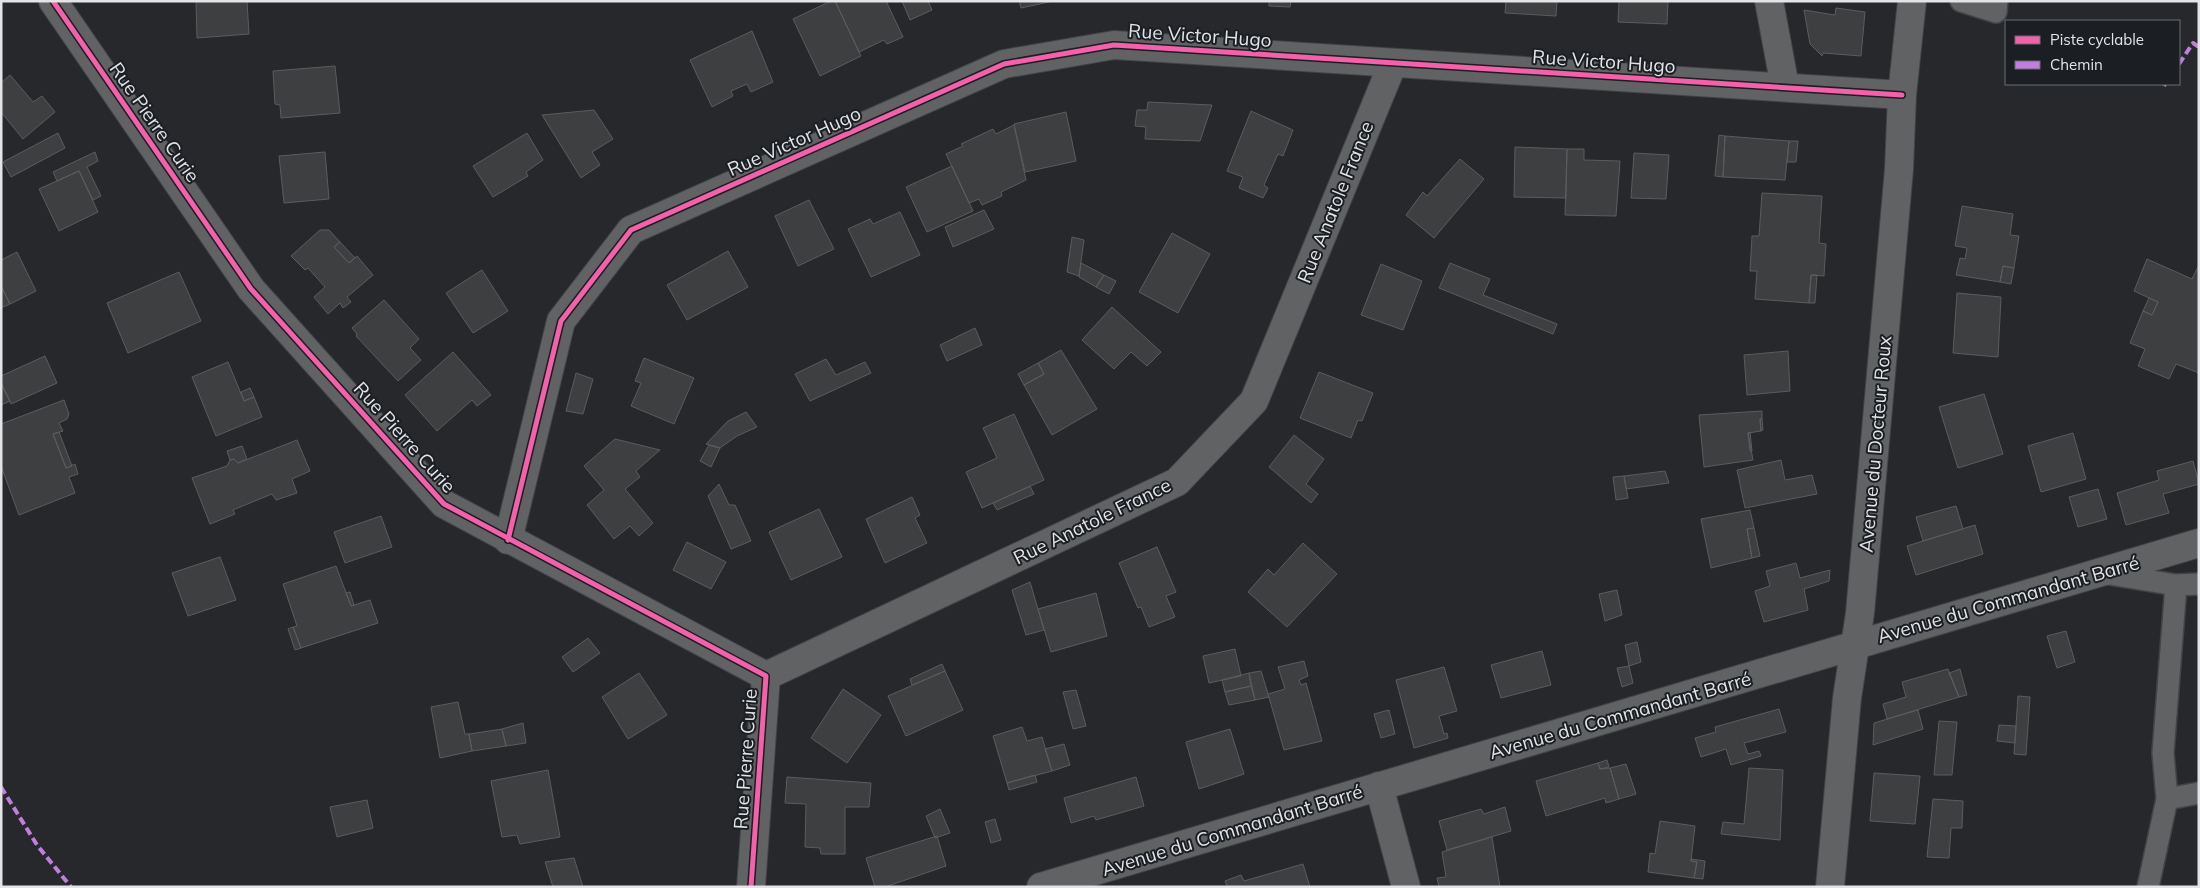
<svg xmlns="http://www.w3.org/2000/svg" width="2200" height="888" viewBox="0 0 2200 888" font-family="Mulish,sans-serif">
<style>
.building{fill:#3e3f41;stroke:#5a5c5e}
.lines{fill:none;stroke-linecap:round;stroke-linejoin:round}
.service-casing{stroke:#424345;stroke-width:24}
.minor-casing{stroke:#424345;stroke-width:30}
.service{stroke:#616263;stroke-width:21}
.minor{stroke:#616263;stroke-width:28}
.quiet{stroke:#c07fdc;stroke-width:4;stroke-dasharray:8 4;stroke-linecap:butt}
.cycleway-casing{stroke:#1b1e22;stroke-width:8}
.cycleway{stroke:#f560ab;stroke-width:5}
.labels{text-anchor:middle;stroke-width:4;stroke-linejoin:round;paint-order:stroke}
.street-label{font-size:19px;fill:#e2e4e7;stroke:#1b1e22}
</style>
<rect width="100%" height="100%" fill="#26282b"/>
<path class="building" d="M196 1H247L249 34 197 38Z
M831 1H835L861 56 820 76 793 19Z
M835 1H886L903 37 887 44 884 40 859 52Z
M902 1H928L932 10 910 20Z
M1019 1H1049V2L1021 8Z
M1269 1H1291L1290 7 1269 6Z
M1506 1H1557L1556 16 1505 13Z
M1619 1H1668L1667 24 1618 22Z
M1836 8 1865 12 1861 56 1823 53 1822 56 1810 44 1804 10 1835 15Z
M752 31 773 82 751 92 747 84 731 91 733 96 712 107 690 60Z
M335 66 340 113 281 118 280 105 275 104 273 71Z
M10 75 33 102 42 96 55 112 23 139 1 112V83Z
M1148 102 1212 105 1200 141 1145 139 1146 127 1135 126 1137 110H1147Z
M594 110 613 139 592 152 600 165 581 178 542 115Z
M1251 111 1293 130 1283 156 1278 154 1264 185 1268 188 1263 198 1239 188 1243 177 1227 171Z
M1066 112 1076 161 1025 172 1014 124Z
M1014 125 1026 180 1001 192 1002 196 982 205 979 199 969 203 946 154 963 146 961 144 993 129 996 134Z
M58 133 65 148 11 177 3 162Z
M527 133 543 160 526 172 528 176 493 197 473 166Z
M1719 135 1725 136 1723 177 1715 176Z
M1725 136 1789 141 1785 180 1723 177Z
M1789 141H1798L1796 162H1787Z
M1515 147 1567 149 1566 198 1514 197Z
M1567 149H1584V160L1620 161 1616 216 1565 215Z
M95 152 98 161 87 167 101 196 93 200 79 171 57 181 53 172Z
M325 152 329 199 284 203 279 156Z
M1634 153 1669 155 1666 199 1631 198Z
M1460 159 1484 179 1434 238 1406 215 1423 192 1427 196Z
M952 166 973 211 927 232 906 187Z
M79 171 98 212 59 231 39 189Z
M1762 193 1822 196 1819 243 1826 244 1824 276 1811 275 1809 303 1755 299 1757 271H1750L1752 236H1759Z
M809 200 834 249 798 266 775 216Z
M1962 206 2013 214 2010 235 2019 236 2014 268 2003 266 2000 282 1956 275 1960 258 1965 259 1967 248 1955 246Z
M984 210 994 229 953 247 945 227Z
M900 212 920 255 871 277 848 229 870 219 873 224Z
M320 230H329L340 242 334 247 349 263 357 256 373 275 347 297 351 302 343 308 340 303 328 314 314 297 325 287 308 268 305 270 291 256Z
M1172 233 1210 254 1178 313 1139 292Z
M1072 237 1084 240 1079 276 1067 272Z
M340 242 355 258 349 263 334 247Z
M728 251 748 287 687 320 667 285Z
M17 252 36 291 10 304 1 286V260Z
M2147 259 2192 279 2199 265V373L2176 364 2169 379 2138 366 2145 349 2130 343 2143 311 2152 315 2158 302 2134 291Z
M1081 263 1104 275 1096 287 1079 277Z
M1450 263 1490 279 1483 295 1557 324 1553 334 1439 288Z
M1381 264 1422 281 1403 330 1361 315Z
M2003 266 2014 268 2011 284 2000 282Z
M482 270 508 311 473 333 446 293Z
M179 272 201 321 128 353 107 303Z
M1104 275 1116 281 1109 294 1096 287Z
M1811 275H1817L1815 303H1809Z
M1 286 10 304 1 308Z
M1957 293 2001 297 1998 357 1953 353Z
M2149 298 2158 302 2152 315 2143 311Z
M384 300 419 339 410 348 421 360 398 381 356 336 357 334 352 328Z
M1112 307 1161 352 1147 366 1131 352 1114 369 1082 340Z
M975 328 982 345 947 361 940 345Z
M1061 350 1097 409 1052 435 1024 385 1044 374 1038 363Z
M1788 351 1790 391 1747 395 1744 355Z
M453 352 491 395 477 406 472 400 437 431 405 395Z
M45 356 57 383 11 404 1 383V376Z
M644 358 694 378 674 424 631 406 641 383 635 381Z
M826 359 836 375 865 362 871 373 810 401 795 374Z
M228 362 244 401 254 397 262 417 216 436 192 377Z
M1038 363 1044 374 1024 385 1018 374Z
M1319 372 1373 393 1362 421 1358 420 1351 438 1300 418Z
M576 373 593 379 583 414 566 411Z
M1 383 10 401 1 405Z
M250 388 254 397 244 401 241 392Z
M1984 394 2003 454 1958 468 1939 407Z
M64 400 69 414 67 419 59 423 63 431 53 434 66 468 75 464 78 474 69 477 75 493 19 515 1 466V424Z
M1762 411V419H1760L1761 431 1748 433 1753 460 1704 467 1699 415Z
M746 412 757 427 737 436 720 448 706 444 728 421Z
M1014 414 1044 480 982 508 966 472 997 458 983 428Z
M1760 419H1762L1763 430 1761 431Z
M59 432 72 466 66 468 53 434Z
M1750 432 1752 451H1750L1748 433Z
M2073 433 2086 479 2041 492 2028 446Z
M1294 435 1324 459 1306 484 1318 494 1311 503 1269 467Z
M615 439 660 450 636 471 640 477 625 489 653 523 639 536 630 526 614 539 587 505 604 490 584 466Z
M297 440 310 471 292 479 297 493 276 500 272 494 233 510 235 514 210 524 192 478 227 466 230 460 234 459 238 463Z
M709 445 720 448 711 467 700 461Z
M242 446 247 459 238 463 234 459 230 460 227 451Z
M1781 460 1785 480 1812 475 1817 494 1745 508 1737 470Z
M2193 461 2199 484 2163 494 2169 513 2126 525 2117 493 2159 480 2157 471Z
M1665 471 1669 483 1626 489 1624 476Z
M1624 476 1628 498 1616 500 1613 477Z
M719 484 729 505H735L751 541 731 549 708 496Z
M1030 486 1034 494 997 510 993 503Z
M2098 489 2107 519 2078 527 2069 497Z
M912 497 920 515 915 518 927 543 885 563 866 519Z
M1956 506 1963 529 1923 541 1916 517Z
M819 509 842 557 791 580 769 532Z
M1750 510 1754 528 1747 529 1752 558 1711 568 1701 519Z
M381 516 392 547 345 563 334 532Z
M1975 525 1983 554 1916 575 1907 546Z
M1754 528 1760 556 1752 558 1747 529Z
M687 542 726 562 711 589 673 570Z
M1303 543 1337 574 1287 627 1248 592 1268 569 1274 575Z
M1157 547 1176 592 1166 596 1175 617 1149 627 1141 607 1138 608 1119 563Z
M220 557 236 600 188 616 172 573Z
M1796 563 1800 578 1830 570 1829 581 1804 589 1808 610 1764 622 1755 591 1770 586 1766 571Z
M336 566 351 606 370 600 378 623 301 648 293 627 297 626 283 584Z
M1030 582 1044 630 1026 635 1012 590Z
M1617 590 1622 615 1605 621 1599 594Z
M350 592 354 605 351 606 346 593Z
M1096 593 1107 636 1051 652 1038 609Z
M293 627 301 648 295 650 288 629Z
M2066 631 2075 662 2057 668 2047 636Z
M588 638 600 653 573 672 562 657Z
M1637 642 1641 662 1629 666 1625 645Z
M1235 649 1241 676 1209 683 1203 656Z
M1542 651 1551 685 1501 698 1491 665Z
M1304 661 1308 676 1299 680 1301 685 1306 683 1322 741 1284 750 1268 694 1285 689 1278 667Z
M942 664 945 671 912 685 910 679Z
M1629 666 1633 683 1622 687 1617 668Z
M1444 667 1457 711 1439 716 1444 734 1447 733 1448 738 1414 748 1396 680Z
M1948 669 1959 697 1887 719 1883 704 1906 697 1902 682Z
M1960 669 1967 695 1959 697 1949 673Z
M945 671 963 710 906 736 888 696Z
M1261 671 1269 697 1255 700 1249 673Z
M639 673 667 715 628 739 602 697Z
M1249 673 1251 686 1225 692 1222 680Z
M1251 686 1255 700 1229 705 1225 692Z
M843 689 881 715 847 763 811 738Z
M1076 690 1086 726 1073 729 1063 692Z
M2018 696 2030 697 2026 755 2014 754Z
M458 702 465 734H469L472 751 440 758 431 707Z
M1779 709 1786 732 1744 743 1748 754 1759 751 1761 756 1731 765 1726 749 1701 757 1695 738 1716 732 1715 727Z
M1389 710 1395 734 1381 738 1374 714Z
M1918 710 1923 729 1873 745 1874 723Z
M1939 721 1957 722 1952 775H1934Z
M523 723 526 743 506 746 502 729Z
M1999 725 2016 726 2015 743 1997 741Z
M1022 727 1027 741 1042 737 1052 771 1007 783 993 736Z
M502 729 506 746 472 751 469 734Z
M1230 729 1244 774 1199 789 1186 742Z
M1064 744 1070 765 1052 771 1045 749Z
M1607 760 1609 767 1600 769 1598 763Z
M1598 763 1600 769 1610 768 1619 799 1606 803 1605 798 1546 816 1536 781Z
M1626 764 1636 794 1619 799 1610 768Z
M1749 768 1783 770 1780 840 1721 834 1723 822 1744 824Z
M548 770 560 837 520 844 517 835 502 837 491 781Z
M1874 773 1920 776 1915 824 1870 821Z
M1035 775 1037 782 1009 790 1007 783Z
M787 777 871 783 869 807H845V854H821L820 848 805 847 806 804 785 803Z
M1136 777 1144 806 1096 820 1094 816 1071 823 1064 798Z
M1933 799 1963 801 1962 828H1951L1949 858 1927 857Z
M367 800 373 828 337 837 330 807Z
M1505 807 1511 831 1447 850 1439 821 1481 809 1484 814Z
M940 809 950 833 935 838 926 816Z
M995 819 1001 840 991 843 985 822Z
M1660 821 1695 826 1691 861 1697 862 1694 878 1648 872 1650 853 1655 854Z
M937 836 946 866 885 887H875L866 858Z
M1492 837 1500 887H1439L1437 878 1446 877 1442 852Z
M574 858 583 887H553L545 862Z
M1691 859 1705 861 1703 879 1694 878 1697 862 1691 861Z
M1303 864 1310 887H1225L1227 886 1225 881 1241 875 1244 881Z"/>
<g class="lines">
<defs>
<path id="service" d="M1961 1 1996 12 1997 1
M2103 573 2176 585 2199 584
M2167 799 2163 753 2176 585
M2148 887 2167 799 2199 793"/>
<path id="minor" d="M53 1 251 289 444 504 766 676 751 887
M1769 1 1785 87
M508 540 561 321 631 230 1004 64 1114 45 1902 95
M766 676 1177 482 1254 401 1393 63
M1379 786 1406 887
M1041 887 2199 543
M1830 887 1847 698 1860 613 1899 169 1902 95 1912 1"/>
</defs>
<use href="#service" class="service-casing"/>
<use href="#minor" class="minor-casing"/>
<use href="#service" class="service"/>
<use href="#minor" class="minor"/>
<path class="quiet" d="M2179 64 2193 43 2199 47
M2164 86 2165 84
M1 787 37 845 71 887"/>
<defs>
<path id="cycleway" d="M53 1 251 289 444 504 766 676 751 887
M508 540 561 321 631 230 1004 64 1114 45 1902 95"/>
</defs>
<use href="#cycleway" class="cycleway-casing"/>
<use href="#cycleway" class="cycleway"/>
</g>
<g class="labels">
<g class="street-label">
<text transform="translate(1200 35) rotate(4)" y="7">Rue Victor Hugo</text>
<text transform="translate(1604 61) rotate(4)" y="7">Rue Victor Hugo</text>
<text transform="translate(155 122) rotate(55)" y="7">Rue Pierre Curie</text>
<text transform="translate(794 141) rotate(-24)" y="7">Rue Victor Hugo</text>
<text transform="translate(1335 202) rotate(-68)" y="7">Rue Anatole France</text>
<text transform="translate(405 437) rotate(48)" y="7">Rue Pierre Curie</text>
<text transform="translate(1875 444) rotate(-85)" y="7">Avenue du Docteur Roux</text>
<text transform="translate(1092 521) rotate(-26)" y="7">Rue Anatole France</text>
<text transform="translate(2008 599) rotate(-16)" y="7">Avenue du Commandant Barré</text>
<text transform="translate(1620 715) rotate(-16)" y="7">Avenue du Commandant Barré</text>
<text transform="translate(745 759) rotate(-86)" y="7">Rue Pierre Curie</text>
<text transform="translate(1232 830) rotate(-17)" y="7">Avenue du Commandant Barré</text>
</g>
</g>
<rect width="2200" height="888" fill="none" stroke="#e2e4e7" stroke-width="5"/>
<rect x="2005" y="20" width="175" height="65" fill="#1b1e22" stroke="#6b6d71"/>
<rect x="2015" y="36" width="25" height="8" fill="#f560ab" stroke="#6b6d71"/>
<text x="2050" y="45" font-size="15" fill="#e2e4e7">Piste cyclable</text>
<rect x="2015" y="61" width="25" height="8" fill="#c07fdc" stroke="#6b6d71"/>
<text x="2050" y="70" font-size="15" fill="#e2e4e7">Chemin</text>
</svg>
